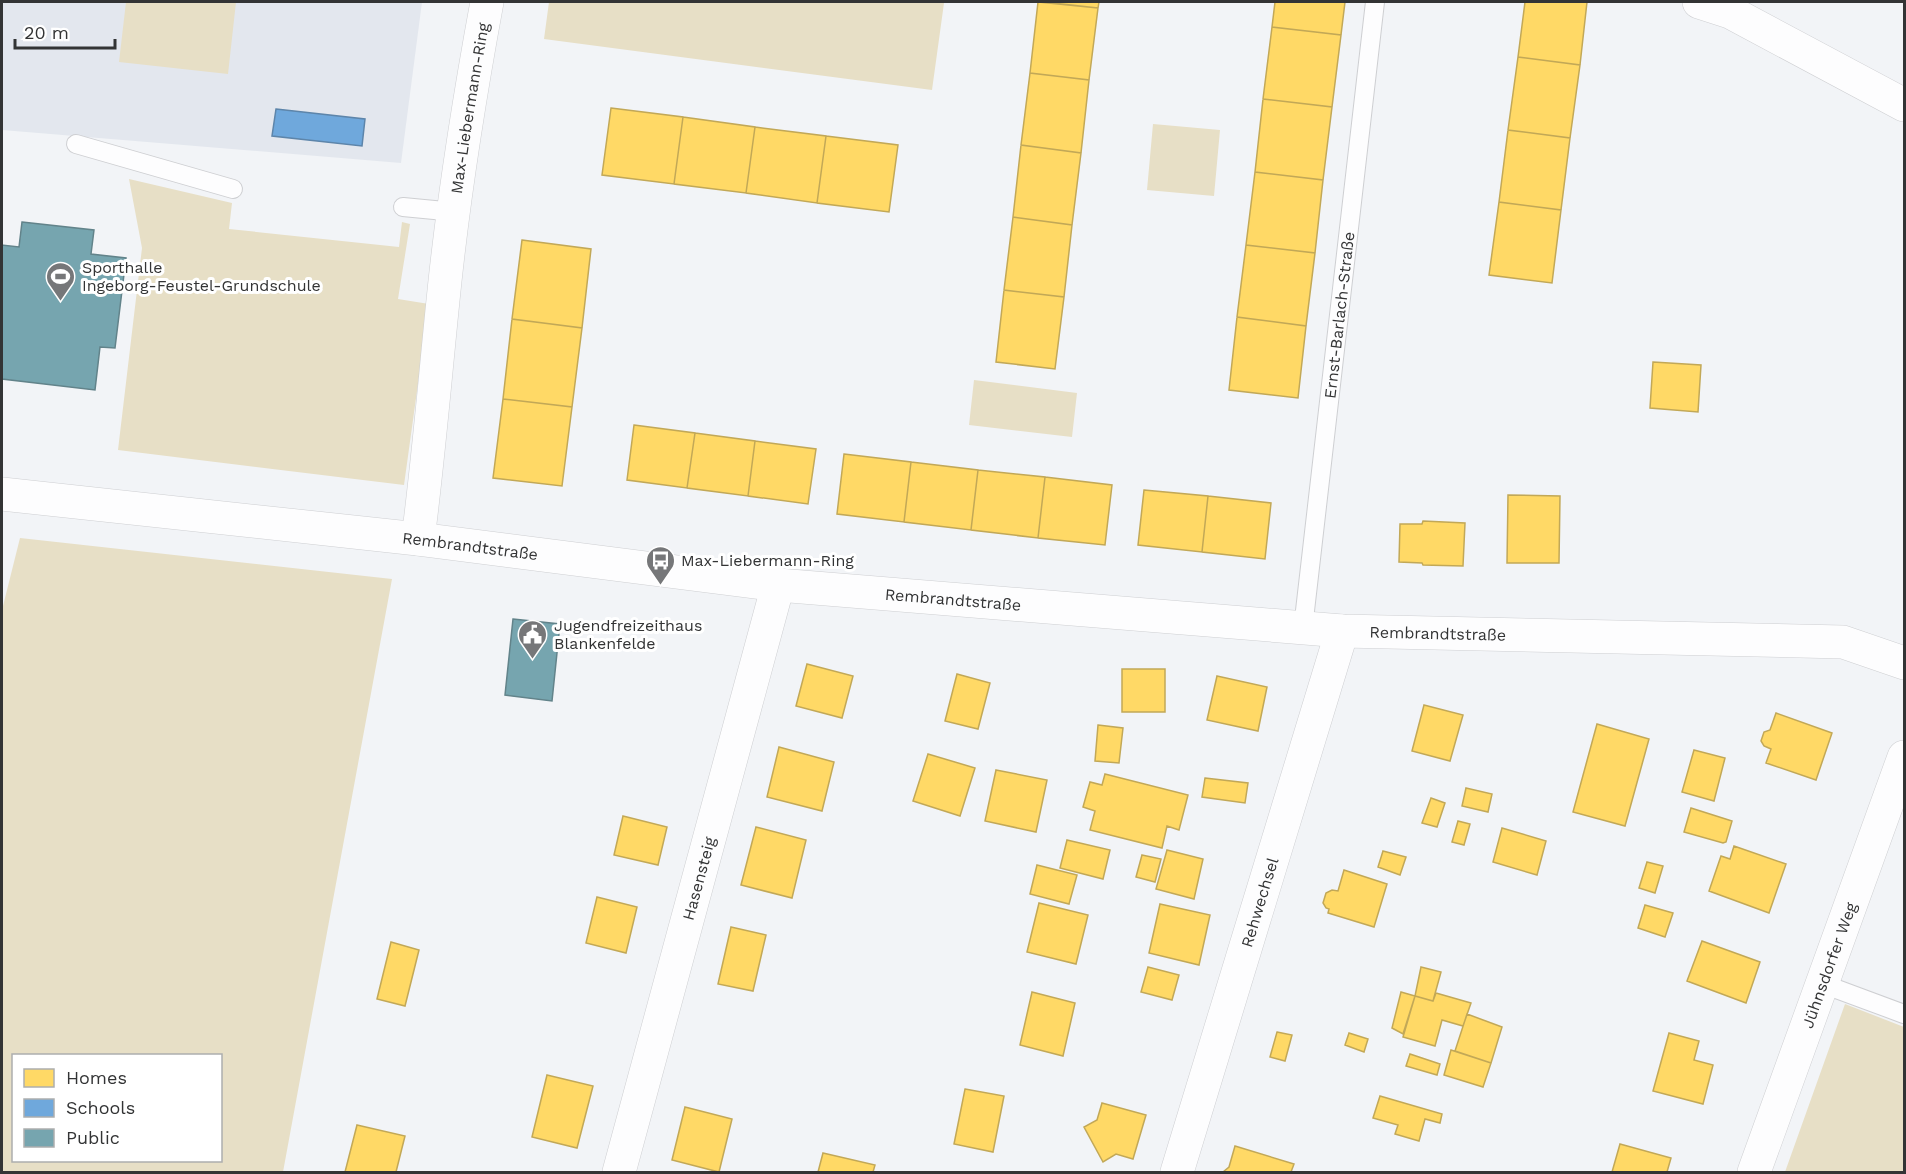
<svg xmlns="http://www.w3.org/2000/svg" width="1906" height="1174" viewBox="0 0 1906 1174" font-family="'Work Sans',sans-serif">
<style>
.built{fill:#e3e7ee}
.green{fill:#e7dfc6;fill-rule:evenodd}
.homes{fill:#ffd966;stroke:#c2a857;stroke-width:1.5}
.schools{fill:#6fa8dc;stroke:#5d85aa;stroke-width:1.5}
.public{fill:#76a5af;stroke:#62838a;stroke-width:1.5}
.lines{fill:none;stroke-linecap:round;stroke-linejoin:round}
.service-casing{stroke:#cecfd2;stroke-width:20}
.minor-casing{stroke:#cecfd2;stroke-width:34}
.service{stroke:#fdfdfe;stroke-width:18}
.minor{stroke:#fdfdfe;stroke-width:33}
.labels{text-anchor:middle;stroke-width:6;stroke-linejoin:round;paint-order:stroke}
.street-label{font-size:16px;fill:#333435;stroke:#fff}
.poi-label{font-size:16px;fill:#333435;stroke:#fff;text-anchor:start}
</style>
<rect width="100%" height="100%" fill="#f2f4f7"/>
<path class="built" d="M2 2H422L401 163 2 130Z"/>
<path class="green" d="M126 2H236L228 74 119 62Z
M549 2H932L944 3 932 90 544 39Z
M1153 124 1220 130 1214 196 1147 190Z
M129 179 232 203 229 229 399 247 402 222 410 224 398 299 429 304 404 485 118 450 142 248Z
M974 380 1077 393 1072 437 969 425Z
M20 538 392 579 283 1172H2V610ZM14 1056H220V1160H14Z
M1845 1004 1904 1027V1172H1785Z"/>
<path class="homes" d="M1038 2 1098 8 1089 80 1030 73Z
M1044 2H1099L1098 8Z
M1275 2H1345L1341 35 1272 27Z
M1525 2H1587L1580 65 1518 57Z
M1272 27 1341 35 1332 107 1263 99Z
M1518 57 1580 65 1570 138 1508 130Z
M1030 73 1089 80 1081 153 1021 145Z
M1263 99 1332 107 1323 180 1255 172Z
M611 108 683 117 674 184 602 175Z
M683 117 755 127 746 193 674 184Z
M755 127 826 136 817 203 746 193Z
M1508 130 1570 138 1561 210 1499 202Z
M826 136 898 145 889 212 817 203Z
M1021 145 1081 153 1072 225 1013 217Z
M1255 172 1323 180 1315 253 1246 245Z
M1499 202 1561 210 1552 283 1489 275Z
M1013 217 1072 225 1064 297 1004 290Z
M522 240 591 249 582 328 512 319Z
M1246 245 1315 253 1306 326 1237 317Z
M1004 290 1064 297 1055 369 996 362Z
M1237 317 1306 326 1298 398 1229 390Z
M512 319 582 328 572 407 503 399Z
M1653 362 1701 365 1698 412 1650 408Z
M503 399 572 407 562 486 493 478Z
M634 425 695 433 687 488 627 480Z
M695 433 755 441 748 496 687 488Z
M755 441 816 449 808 504 748 496Z
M844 454 911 462 904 522 837 514Z
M911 462 978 470 971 530 904 522Z
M978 470 1045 477 1038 538 971 530Z
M1045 477 1112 485 1105 545 1038 538Z
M1144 490 1208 496 1202 552 1138 545Z
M1508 495 1560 496 1559 563H1507Z
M1208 496 1271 503 1265 559 1202 552Z
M1423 521 1465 523 1463 566 1423 565 1422 563 1399 562 1400 524H1422Z
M807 664 853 676 842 718 796 706Z
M1122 669H1165V712H1122Z
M957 674 990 683 978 729 945 721Z
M1217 676 1267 687 1258 731 1207 720Z
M1424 705 1463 715 1450 761 1412 751Z
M1776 713 1832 733 1816 780 1766 763 1771 749 1764 746 1761 741 1764 732 1770 730Z
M1597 724 1649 739 1625 826 1573 812Z
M1098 725 1123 728 1119 763 1095 761Z
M779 747 834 762 822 811 767 797Z
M1694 750 1725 758 1714 801 1682 792Z
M928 754 975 768 960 816 913 801Z
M996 770 1047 780 1036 832 985 821Z
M1105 774 1188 795 1179 830 1167 826 1162 848 1090 830 1095 811 1083 807 1090 782 1102 785Z
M1205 778 1248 783 1245 803 1202 797Z
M1466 788 1492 794 1488 812 1462 806Z
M1431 798 1445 803 1437 827 1422 823Z
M1691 808 1732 821 1726 842 1723 843 1684 832Z
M623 816 667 827 658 865 614 855Z
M1458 821 1470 824 1464 845 1452 842Z
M756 827 806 840 792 898 741 885Z
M1502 828 1546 841 1537 875 1493 862Z
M1067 840 1110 850 1103 879 1060 868Z
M1734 846 1786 864 1769 913 1709 891 1721 856 1730 859Z
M1167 850 1203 859 1194 899 1156 889Z
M1383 851 1406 857 1400 875 1378 867Z
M1142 855 1161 859 1155 882 1136 877Z
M1647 862 1663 866 1655 893 1639 888Z
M1037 865 1077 875 1069 904 1030 894Z
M1344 870 1387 884 1374 927 1328 913 1329 909 1326 908 1323 903 1326 893 1332 890 1338 891Z
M597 897 637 907 626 953 586 943Z
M1039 903 1088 915 1076 964 1027 952Z
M1160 904 1210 915 1199 965 1149 953Z
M1645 905 1673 913 1665 937 1638 928Z
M731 927 766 935 753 991 718 984Z
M1702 941 1760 962 1746 1003 1687 981Z
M391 942 419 950 405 1006 377 999Z
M1148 967 1179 975 1172 1000 1141 992Z
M1421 967 1441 972 1433 1001 1415 996Z
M1032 992 1075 1003 1063 1056 1020 1045Z
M1401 992 1415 996 1403 1034 1392 1028Z
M1436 993 1471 1003 1463 1026 1442 1020 1435 1046 1403 1037 1415 996 1433 1001Z
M1467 1014 1502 1027 1491 1063 1455 1051Z
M1277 1032 1292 1035 1285 1061 1270 1057Z
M1349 1033 1368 1039 1364 1052 1345 1045Z
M1669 1033 1699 1041 1694 1060 1713 1065 1703 1104 1653 1091Z
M1451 1050 1491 1063 1483 1087 1444 1075Z
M1410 1054 1440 1064 1437 1075 1406 1066Z
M547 1075 593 1086 577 1148 532 1137Z
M965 1089 1004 1096 993 1152 954 1144Z
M1380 1096 1442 1114 1440 1123 1425 1119 1419 1141 1395 1134 1398 1125 1373 1118Z
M1102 1103 1146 1115 1133 1159 1116 1154 1103 1162 1084 1127 1097 1120Z
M685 1107 732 1119 719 1172 672 1160Z
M357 1125 405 1136 396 1172H345Z
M1620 1144 1671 1158 1667 1172H1612Z
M1235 1146 1294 1164 1291 1172H1223L1229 1167Z
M823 1153 875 1165 873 1172H818Z"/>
<path class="schools" d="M276 109 365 119 362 146 272 136Z"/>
<path class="public" d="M22 222 94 230 91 254 126 258 115 348 100 347 95 390 2 379V245L19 247Z
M513 619 560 624 552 701 505 695Z"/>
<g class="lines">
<defs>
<g id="service">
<path d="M76 144 233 189"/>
<path d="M403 207 455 212"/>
<path id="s1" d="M1303 628 1375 2"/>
<path d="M1823 984 1904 1014"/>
</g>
<g id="minor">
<path d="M1699 2 1730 12 1904 105"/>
<path id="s2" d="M2 494 418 539 778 585 1342 631 1843 642 1904 663"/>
<path id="s3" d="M418 539C429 454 436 367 445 281 455 188 470 94 487 2"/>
<path id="s4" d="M619 1172 778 585"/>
<path id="s5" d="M1177 1172 1342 631"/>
<path id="s6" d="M1754 1172 1904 757"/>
</g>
</defs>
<use href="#service" class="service-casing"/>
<use href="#minor" class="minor-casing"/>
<use href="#service" class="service"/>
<use href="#minor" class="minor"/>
</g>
<defs>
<symbol id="stadium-pin" viewBox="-11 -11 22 30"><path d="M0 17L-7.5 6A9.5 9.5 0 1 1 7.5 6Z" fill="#767779" stroke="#fff"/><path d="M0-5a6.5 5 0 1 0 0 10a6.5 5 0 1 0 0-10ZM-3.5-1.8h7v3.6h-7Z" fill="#fff"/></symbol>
<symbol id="bus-pin" viewBox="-11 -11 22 30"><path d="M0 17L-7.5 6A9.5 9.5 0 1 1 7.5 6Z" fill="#767779" stroke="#fff"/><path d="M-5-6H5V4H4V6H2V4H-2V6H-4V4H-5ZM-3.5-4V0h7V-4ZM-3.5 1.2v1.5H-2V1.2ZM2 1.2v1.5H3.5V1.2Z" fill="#fff"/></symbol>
<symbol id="civic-pin" viewBox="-11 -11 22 30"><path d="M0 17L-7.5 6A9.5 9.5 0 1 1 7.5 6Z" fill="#767779" stroke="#fff"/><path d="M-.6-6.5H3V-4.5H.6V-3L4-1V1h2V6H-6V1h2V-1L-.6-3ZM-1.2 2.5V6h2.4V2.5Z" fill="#fff"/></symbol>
</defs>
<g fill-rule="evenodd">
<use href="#stadium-pin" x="44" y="260" width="33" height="45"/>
<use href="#bus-pin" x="644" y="544" width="33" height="45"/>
<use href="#civic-pin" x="516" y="618" width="33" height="45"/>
</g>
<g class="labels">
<g class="street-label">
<text dy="6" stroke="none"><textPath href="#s3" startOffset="434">Max-Liebermann-Ring</textPath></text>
<text dy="6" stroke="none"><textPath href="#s1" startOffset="315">Ernst-Barlach-Straße</textPath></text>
<text dy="6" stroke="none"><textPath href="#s2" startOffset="471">Rembrandtstraße</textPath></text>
<text dy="6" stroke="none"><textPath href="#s2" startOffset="957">Rembrandtstraße</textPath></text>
<text dy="6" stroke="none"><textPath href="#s2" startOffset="1443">Rembrandtstraße</textPath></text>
<text dy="6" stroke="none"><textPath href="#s4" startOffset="304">Hasensteig</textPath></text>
<text dy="6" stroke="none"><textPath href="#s5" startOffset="282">Rehwechsel</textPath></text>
<text dy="6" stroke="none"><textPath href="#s6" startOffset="220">Jühnsdorfer Weg</textPath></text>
</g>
<g class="poi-label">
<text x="82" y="273">Sporthalle<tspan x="82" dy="18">Ingeborg-Feustel-Grundschule</tspan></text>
<text x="681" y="566">Max-Liebermann-Ring</text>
<text x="554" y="631">Jugendfreizeithaus<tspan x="554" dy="18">Blankenfelde</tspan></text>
</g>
</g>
<rect width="1906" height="1174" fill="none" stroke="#333435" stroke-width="6"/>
<rect x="12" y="1054" width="210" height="108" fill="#ffffff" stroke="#adaeae" stroke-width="1.5"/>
<rect x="24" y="1069" width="30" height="18" fill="#ffd966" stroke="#adaeae" stroke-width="1.5"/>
<text x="66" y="1084" font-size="18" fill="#333435">Homes</text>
<rect x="24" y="1099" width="30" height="18" fill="#6fa8dc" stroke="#adaeae" stroke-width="1.5"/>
<text x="66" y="1114" font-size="18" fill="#333435">Schools</text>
<rect x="24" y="1129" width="30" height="18" fill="#76a5af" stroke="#adaeae" stroke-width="1.5"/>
<text x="66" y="1144" font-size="18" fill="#333435">Public</text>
<path d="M15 39v9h100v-9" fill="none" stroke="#333435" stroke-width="3"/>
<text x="24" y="39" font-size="18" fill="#333435" stroke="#ffffff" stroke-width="4.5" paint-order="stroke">20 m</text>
</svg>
